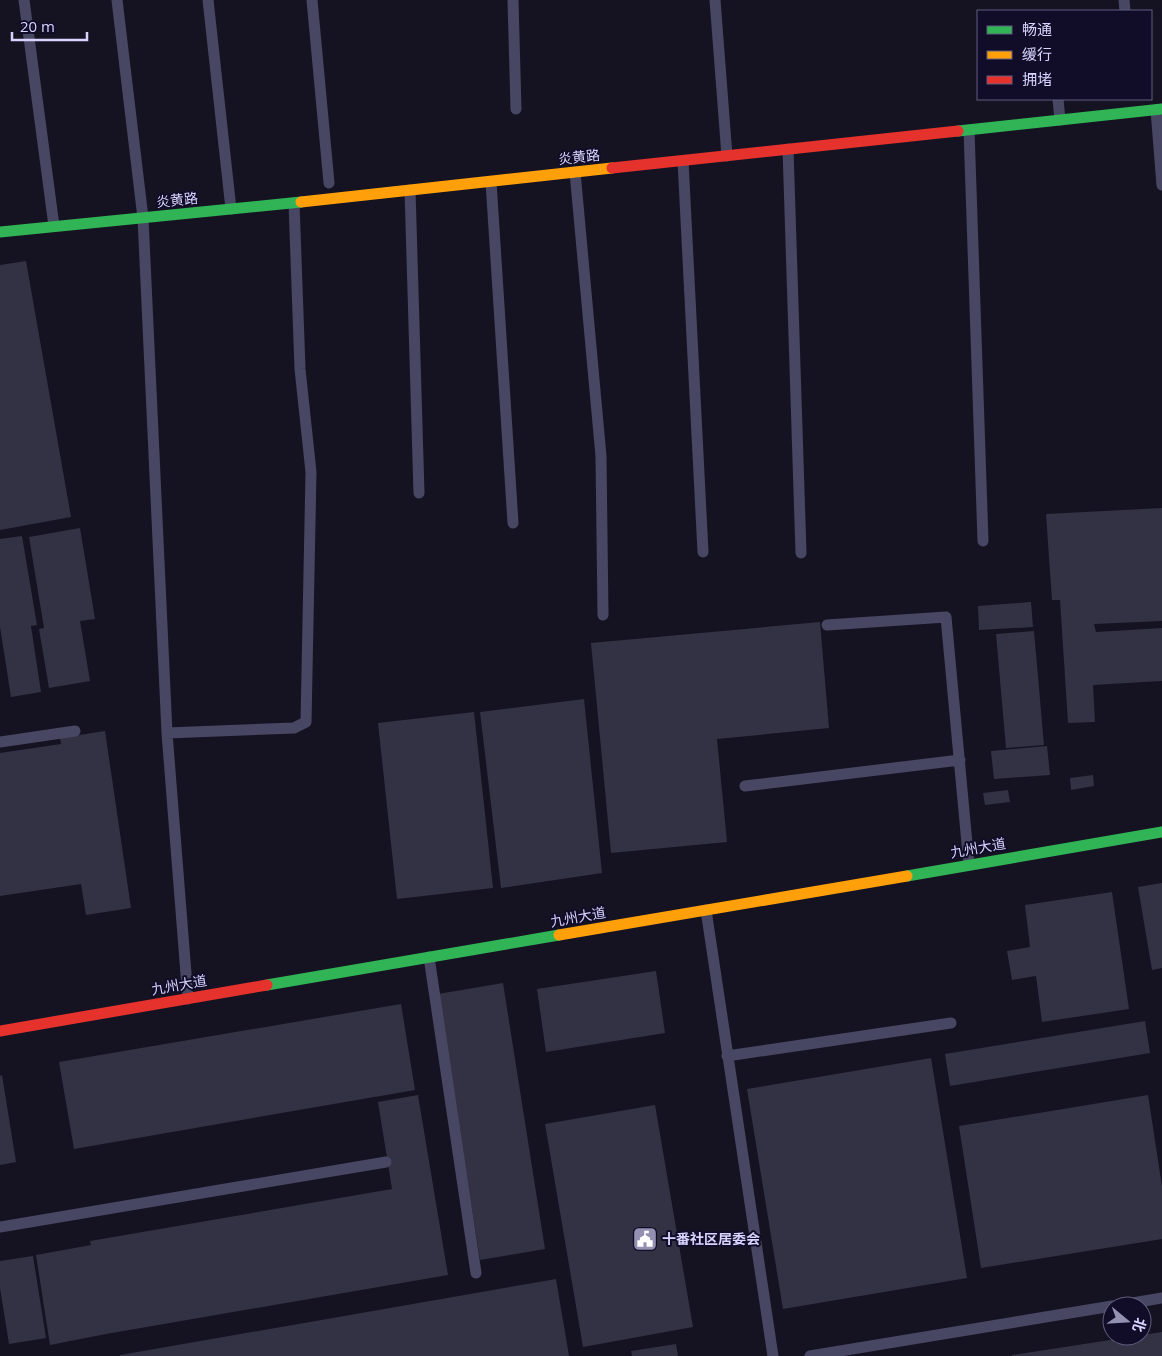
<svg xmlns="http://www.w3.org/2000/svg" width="1162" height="1356" viewBox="0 0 1162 1356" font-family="'Open Sans','Noto Sans SC',sans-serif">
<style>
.building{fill:#333144}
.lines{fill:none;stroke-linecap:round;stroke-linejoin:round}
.lane{stroke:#484763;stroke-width:11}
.fast{stroke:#30b455;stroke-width:11}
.slow{stroke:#ff9f0a;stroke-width:11}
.jam{stroke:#e5322d;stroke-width:11}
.labels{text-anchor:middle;stroke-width:4;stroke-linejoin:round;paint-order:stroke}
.street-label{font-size:14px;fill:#d9d4ff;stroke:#110d28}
.poi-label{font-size:14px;font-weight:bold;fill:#d9d4ff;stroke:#110d28;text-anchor:start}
</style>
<rect width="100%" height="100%" fill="#151322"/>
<path class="building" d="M26 261 71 517 0 530V265Z
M1162 508V621L1094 624 1096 632 1162 628V681L1093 685 1095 722 1068 723 1060 600H1052L1046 514Z
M80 528 95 619 80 621 90 681 49 688 39 629 44 628 29 537Z
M22 536 37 625 31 626 41 692 11 697 0 627V539Z
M1031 602 1033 627 979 630 978 606Z
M820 622 829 728 717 739 727 842 611 853 591 643Z
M1034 631 1044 745 1006 748 996 634Z
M584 699 602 873 501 888 480 712Z
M474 712 493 888 397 899 378 723Z
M105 731 131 908 86 915 81 884 0 896V753L61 744 60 738Z
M1047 746 1050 775 994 779 991 751Z
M1093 775 1094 786 1071 790 1070 778Z
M1008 790 1010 802 985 805 983 793Z
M1162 883V968L1152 970 1138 887Z
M1112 892 1129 1009 1042 1022 1036 976 1012 980 1007 951 1030 947 1025 905Z
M656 971 665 1033 546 1052 537 989Z
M503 983 545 1249 480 1260 438 994Z
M401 1004 415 1090 74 1149 59 1062Z
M1145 1021 1150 1053 950 1086 945 1054Z
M931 1058 967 1278 783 1309 747 1089Z
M2 1075 16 1162 0 1165V1076Z
M418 1095 448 1275 106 1334 50 1345 36 1255 91 1245 90 1241 392 1189 378 1102Z
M1148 1095 1162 1186V1239L981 1268 959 1126Z
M655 1105 693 1327 583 1347 545 1124Z
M33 1256 46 1338 9 1344 0 1288V1261Z
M556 1279 569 1356H120V1355L206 1340Z
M1162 1332V1356H1012V1355Z
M676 1344 678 1356H632L631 1351Z"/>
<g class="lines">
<path class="lane" d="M24 0 54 226
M117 0 143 218 167 733 188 999
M208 0 231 209
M312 0 329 183
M513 0 516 109
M715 0 727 156
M1124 0 1125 11
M1058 99 1060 120
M1156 110 1162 185
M969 130 983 541
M788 149 801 553
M683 161 703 552
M575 172 601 456 603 615
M491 182 513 523
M410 190 419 493
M827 625 946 617 969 865
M167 733 294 728 306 722 311 472 300 369 294 203
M0 742 75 731
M745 786 960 760
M706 910 773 1356
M429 957 476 1273
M727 1056 951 1023
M0 1227 386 1162
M1115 1306 1162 1298
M810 1356 1112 1306"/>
<path class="fast" d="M958 131 1162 109
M0 232 301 202
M907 876 1162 832
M267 985 559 935"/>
<path class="slow" d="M301 202 612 168
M559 935 907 876"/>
<path class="jam" d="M612 168 958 131
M0 1031 267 985"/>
</g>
<defs>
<symbol id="civic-square" viewBox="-11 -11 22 22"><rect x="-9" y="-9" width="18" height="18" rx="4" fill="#9490b2" stroke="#110d28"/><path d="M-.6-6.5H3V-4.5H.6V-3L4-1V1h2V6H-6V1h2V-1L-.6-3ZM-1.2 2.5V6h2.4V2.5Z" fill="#fff"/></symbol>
</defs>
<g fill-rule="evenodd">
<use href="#civic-square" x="631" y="1225" width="28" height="28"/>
</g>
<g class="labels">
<g class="street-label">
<text transform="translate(579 157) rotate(-6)" y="5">炎黄路</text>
<text transform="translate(177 200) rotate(-6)" y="5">炎黄路</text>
<text transform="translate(978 848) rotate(-10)" y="5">九州大道</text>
<text transform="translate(578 917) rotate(-10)" y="5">九州大道</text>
<text transform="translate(179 985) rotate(-10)" y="5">九州大道</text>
</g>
<g class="poi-label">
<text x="662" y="1244">十番社区居委会</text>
</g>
</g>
<rect x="977" y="10" width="175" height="90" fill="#110d28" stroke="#615d7e"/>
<rect x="987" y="26" width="25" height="8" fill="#30b455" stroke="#615d7e"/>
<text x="1022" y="35" font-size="15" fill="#d9d4ff">畅通</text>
<rect x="987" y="51" width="25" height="8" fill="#ff9f0a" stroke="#615d7e"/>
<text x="1022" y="60" font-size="15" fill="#d9d4ff">缓行</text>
<rect x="987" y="76" width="25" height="8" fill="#e5322d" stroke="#615d7e"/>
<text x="1022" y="85" font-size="15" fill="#d9d4ff">拥堵</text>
<g transform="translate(1127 1321) rotate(108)"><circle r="24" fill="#110d28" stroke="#615d7e"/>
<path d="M0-4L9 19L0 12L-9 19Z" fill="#9490b2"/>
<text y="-8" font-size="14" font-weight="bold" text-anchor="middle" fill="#d9d4ff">北</text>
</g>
<path d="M12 32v8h75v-8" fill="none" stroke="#d9d4ff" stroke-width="2.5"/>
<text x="20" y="32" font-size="15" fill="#d9d4ff" stroke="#110d28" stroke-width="4" paint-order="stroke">20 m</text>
</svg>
